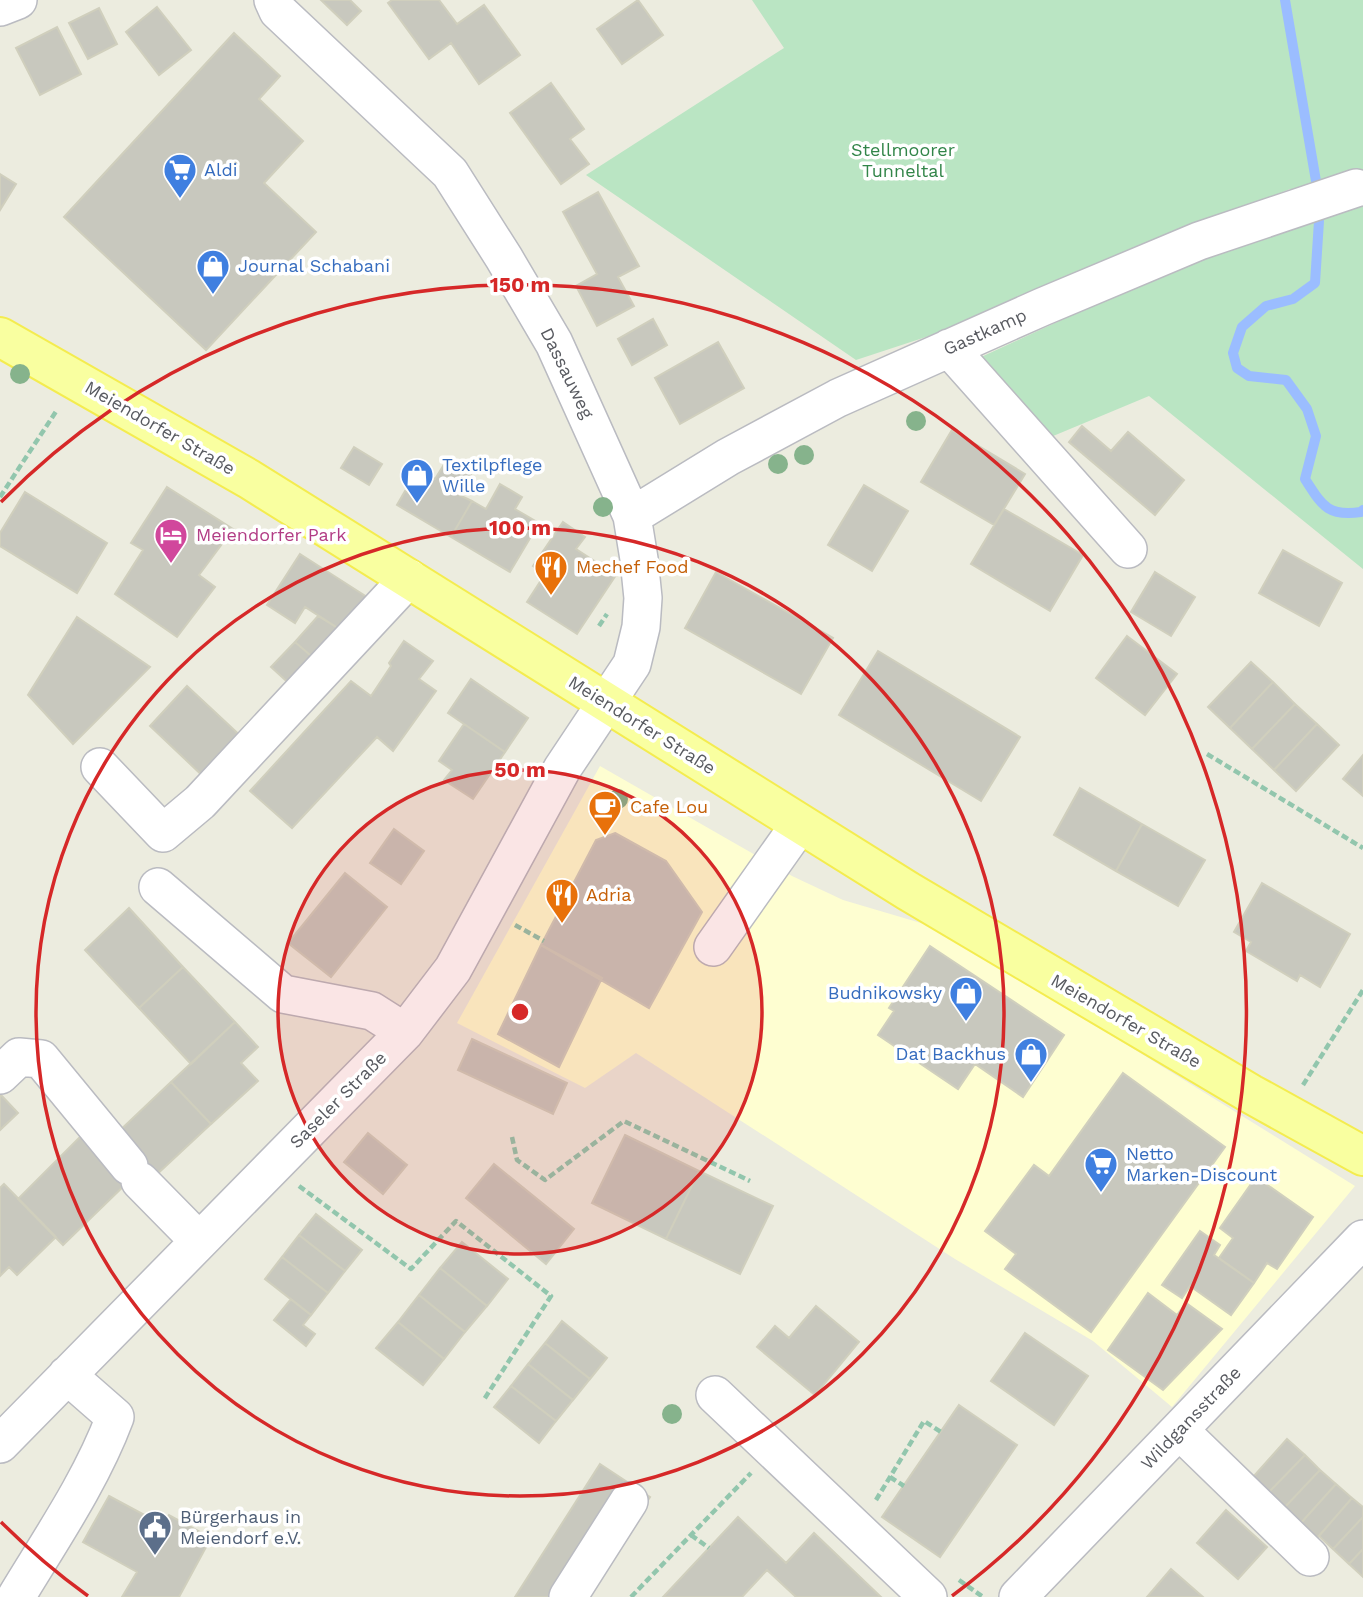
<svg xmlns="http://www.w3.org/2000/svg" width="1363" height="1597" viewBox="0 0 1363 1597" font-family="'Work Sans',sans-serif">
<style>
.commercial{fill:#fefed1}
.green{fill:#bae5c3}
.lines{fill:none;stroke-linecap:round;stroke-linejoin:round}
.stream{stroke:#9bbdff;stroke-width:10}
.building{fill:#c8c8be;stroke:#d0cfbd;stroke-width:2}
.minor-casing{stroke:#babbc1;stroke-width:40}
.major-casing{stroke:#f4ec4f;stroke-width:42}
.path{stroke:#92c6ad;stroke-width:4.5;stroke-dasharray:7 3.5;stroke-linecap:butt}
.minor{stroke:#fff;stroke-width:37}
.major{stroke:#f9ffa0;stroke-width:38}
.tree{fill:#86b38c}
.ring{fill:none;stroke:#d62828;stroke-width:3.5}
.labels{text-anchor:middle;stroke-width:7;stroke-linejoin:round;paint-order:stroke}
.park-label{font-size:18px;fill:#328549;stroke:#fff}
.shop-label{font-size:18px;fill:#366cbe;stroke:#fff;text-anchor:start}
.street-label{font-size:18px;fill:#585a60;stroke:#fff}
.hotel-label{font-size:18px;fill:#b23c85;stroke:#fff;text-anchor:start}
.food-label{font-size:18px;fill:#c56008;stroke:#fff;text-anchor:start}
.service-label{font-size:18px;fill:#4e5e75;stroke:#fff;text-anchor:start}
.centre{fill:#d62828;stroke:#fff;stroke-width:3.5}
.ring-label{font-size:21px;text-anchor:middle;font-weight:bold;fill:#d62828;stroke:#fff;stroke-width:7;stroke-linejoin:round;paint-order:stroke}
</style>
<rect width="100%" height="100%" fill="#ececdf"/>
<path class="commercial" d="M600 766 792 876 843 900 931 926 1129 1046 1355 1186 1172 1407 1093 1341 955 1259 636 1053 585 1088 457 1023Z"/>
<path class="green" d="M752 0H1363V569L1149 396 1046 439 979 358 1202 255 1311 216 1290 189 929 336 856 360 586 175 784 48Z"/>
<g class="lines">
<path class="stream" d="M1285 0 1316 181
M1319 221 1315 283 1293 299 1266 306 1242 327 1233 353 1237 368 1249 376 1286 380 1307 409 1316 436 1305 479C1322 505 1327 517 1361 512L1363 510"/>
</g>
<path class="building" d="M321 0H350L361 11 347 25Z
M392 0H439L457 24 484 5 520 55 479 84 451 43 429 59 388 3Z
M638 0 663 35 622 64 597 29Z
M157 7 191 50 159 75 126 32Z
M99 8 117 44 88 59 69 23Z
M57 27 81 74 40 95 16 48Z
M234 33 280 76 259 99 303 141 264 183 316 232 206 350 64 217Z
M551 83 584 129 570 139 589 164 561 184 510 113Z
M0 174 16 184 0 210Z
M598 192 639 266 618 277 634 306 597 326 576 286 597 274 563 212Z
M653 319 667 345 632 365 618 339Z
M718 342 744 388 680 424 655 378Z
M1082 426 1111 451 1128 432 1184 480 1155 515 1069 442Z
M952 430 1025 474 994 525 921 482Z
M354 447 382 464 369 485 341 468Z
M448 458 472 472 459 495 472 501 451 537 397 505 405 491 413 495 425 474 435 479Z
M500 484 522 497 515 509 539 523 510 572 451 537 472 501 486 509Z
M864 485 908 511 872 571 828 545Z
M167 487 233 529 199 575 215 587 177 637 115 594 143 550 131 543Z
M25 492 107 543 77 593 0 546V533Z
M1004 509 1083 555 1050 611 971 564Z
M563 522 585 537 576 549 616 575 577 634 527 602 545 574 533 566Z
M1283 550 1342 583 1319 626 1259 593Z
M300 554 367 597 344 632 305 607 295 623 267 605Z
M716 572 833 638 801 694 685 628Z
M1155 572 1195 597 1171 636 1131 612Z
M318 616 344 632 317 661 295 642Z
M77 617 150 667 73 744 28 695Z
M1127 636 1177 674 1145 715 1096 678Z
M404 641 433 661 419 679 436 691 393 751 377 737 292 828 250 791 351 681 371 696 391 666 389 663Z
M295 642 317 661 293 687 271 667Z
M878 651 1020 737 981 801 839 715Z
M1251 662 1273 682 1230 728 1208 707Z
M471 679 528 718 505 752 448 713Z
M1273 682 1295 704 1252 749 1230 728Z
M187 686 245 740 207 780 150 726Z
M1295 704 1317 724 1274 770 1252 749Z
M464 724 505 752 473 799 444 780 452 770 439 761Z
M1317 724 1339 745 1296 791 1274 770Z
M1363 755V796L1343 779Z
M1080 788 1142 824 1116 871 1054 835Z
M1142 824 1205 860 1178 906 1116 871Z
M394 829 424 851 401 884 370 863Z
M615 833 666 861 702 912 649 1008 541 945 596 840Z
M345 873 387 907 331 977 288 943Z
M1262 883 1350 934 1320 987 1300 975 1297 981 1246 951 1251 942 1234 932Z
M129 908 183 967 139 1008 85 950Z
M541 945 602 978 559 1067 498 1034Z
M930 946 1064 1035 1023 1097 975 1064 958 1089 878 1035 894 1011 889 1008Z
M183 967 235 1022 191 1064 139 1008Z
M235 1022 258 1047 241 1063 258 1081 211 1124 171 1082Z
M472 1039 567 1083 553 1114 458 1070Z
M1123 1073 1225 1147 1091 1332 1005 1269 1016 1254 985 1231 1034 1165 1049 1176Z
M171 1082 211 1124 154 1177 115 1135Z
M0 1094 18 1113 0 1130Z
M84 1133 130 1180 63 1245 18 1199Z
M368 1133 407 1165 383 1194 344 1162Z
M625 1135 699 1171 666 1239 592 1203Z
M494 1164 574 1229 546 1264 466 1198Z
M699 1171 773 1206 740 1274 666 1239Z
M1256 1177 1313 1217 1277 1269 1267 1263 1254 1283 1219 1258 1233 1238 1220 1228Z
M4 1184 56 1237 17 1275 9 1267 0 1276V1188Z
M316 1214 362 1250 345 1271 299 1235Z
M1200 1231 1220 1245 1214 1255 1254 1283 1231 1315 1190 1286 1182 1298 1162 1285Z
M299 1235 345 1271 328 1293 282 1257Z
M462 1242 508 1279 487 1306 440 1268Z
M282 1257 328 1293 311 1315 265 1279Z
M440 1268 487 1306 465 1332 419 1295Z
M1148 1293 1177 1315 1186 1303 1222 1329 1163 1390 1108 1350Z
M419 1295 465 1332 444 1359 398 1322Z
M291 1299 311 1315 303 1325 315 1334 306 1346 274 1320Z
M816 1306 859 1342 815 1395 757 1347 775 1326 789 1338Z
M562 1321 607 1358 590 1379 545 1343Z
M398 1322 444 1359 423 1385 376 1348Z
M1025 1333 1088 1376 1054 1425 991 1381Z
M545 1343 590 1379 573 1400 528 1364Z
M528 1364 573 1400 556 1421 511 1386Z
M511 1386 556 1421 539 1443 494 1407Z
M959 1405 1017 1445 940 1557 882 1517Z
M1287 1439 1305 1455 1268 1493 1253 1477Z
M1305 1455 1320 1470 1284 1508 1268 1493Z
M600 1464 650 1497 585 1597H515Z
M1320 1470 1336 1484 1300 1524 1284 1508Z
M1336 1484 1352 1498 1317 1538 1300 1524Z
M109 1496 163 1525 169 1515 211 1538 179 1597H122L137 1572 83 1542Z
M1352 1498 1363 1507V1517L1333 1549 1319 1536Z
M1226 1510 1267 1547 1238 1579 1197 1543Z
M738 1517 786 1563 814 1533 881 1597H796L767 1570 742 1597H663Z
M1363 1517V1549L1349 1564 1333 1549Z
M1363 1549V1577L1349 1564Z
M1171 1569 1203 1597H1147Z"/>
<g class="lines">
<defs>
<path id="minor" d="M0 7 18 0
M949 348 1128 549
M632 516 728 457 838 398 1042 307 1199 241 1356 188
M100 767 163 833 200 802 409 578
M158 887 283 994 372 1011 405 1032
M713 947 800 824
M0 1075 19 1057 41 1059 129 1166
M140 1181 199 1241
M715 1395 928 1597
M1179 1430 1310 1557
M0 1444 405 1032 453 969 562 769 632 664 641 627 643 598 639 559 632 516 554 343 504 258 450 173 278 11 273 0
M16 1597C51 1539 91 1481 115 1417L67 1375
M568 1597 629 1501
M1018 1597 1363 1239"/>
<path id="major" d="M0 337 249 479 908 891 1251 1094 1363 1156"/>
</defs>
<use href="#minor" class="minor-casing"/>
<use href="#major" class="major-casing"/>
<path class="path" d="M0 497 57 410
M599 626 607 614
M1207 754 1363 848
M515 925 544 941
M1303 1085 1363 990
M512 1137 517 1160 545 1180 624 1121 750 1181
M299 1186 411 1269 456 1221 551 1296 483 1401
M890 1477 904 1486
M876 1500 924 1421 941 1432
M691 1535 709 1548
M959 1580 983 1597
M631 1597 751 1473"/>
<use href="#minor" class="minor"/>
<use href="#major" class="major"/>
</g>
<g class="tree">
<circle cx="20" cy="374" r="10"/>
<circle cx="916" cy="421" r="10"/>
<circle cx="804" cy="455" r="10"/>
<circle cx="778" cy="464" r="10"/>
<circle cx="603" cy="507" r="10"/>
<circle cx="618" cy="799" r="10"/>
<circle cx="672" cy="1414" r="10"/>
</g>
<circle cx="520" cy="1012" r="242" fill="#d62828" fill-opacity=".12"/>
<g class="ring">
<circle cx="520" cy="1012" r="242"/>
<circle cx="520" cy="1012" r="484"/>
<path d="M88 1596A727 727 0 0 1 1 1522M1 502A727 727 0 1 1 952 1596"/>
</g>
<defs>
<symbol id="supermarket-pin" viewBox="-11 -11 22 30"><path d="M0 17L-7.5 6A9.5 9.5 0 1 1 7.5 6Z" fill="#3f7fe0" stroke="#fff"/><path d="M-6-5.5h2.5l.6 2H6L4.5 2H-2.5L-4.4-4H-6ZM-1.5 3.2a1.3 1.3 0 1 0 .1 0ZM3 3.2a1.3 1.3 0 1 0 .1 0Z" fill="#fff"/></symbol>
<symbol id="shop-pin" viewBox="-11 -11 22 30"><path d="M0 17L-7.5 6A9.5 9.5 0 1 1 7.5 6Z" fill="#3f7fe0" stroke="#fff"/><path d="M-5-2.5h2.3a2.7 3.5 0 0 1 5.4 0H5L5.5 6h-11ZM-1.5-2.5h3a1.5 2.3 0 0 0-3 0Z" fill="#fff"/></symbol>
<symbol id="hotel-pin" viewBox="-11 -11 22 30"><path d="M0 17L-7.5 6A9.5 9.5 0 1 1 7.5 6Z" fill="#d1479c" stroke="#fff"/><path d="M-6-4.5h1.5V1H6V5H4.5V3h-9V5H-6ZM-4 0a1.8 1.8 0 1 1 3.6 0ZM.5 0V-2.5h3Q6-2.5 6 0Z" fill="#fff"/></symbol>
<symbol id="restaurant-pin" viewBox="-11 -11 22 30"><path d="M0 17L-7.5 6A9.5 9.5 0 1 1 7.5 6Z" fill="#e8710a" stroke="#fff"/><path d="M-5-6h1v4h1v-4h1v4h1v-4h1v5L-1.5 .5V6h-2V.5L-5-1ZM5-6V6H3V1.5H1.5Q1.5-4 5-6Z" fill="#fff"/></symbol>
<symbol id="cafe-pin" viewBox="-11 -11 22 30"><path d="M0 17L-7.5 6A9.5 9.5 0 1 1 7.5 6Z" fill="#e8710a" stroke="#fff"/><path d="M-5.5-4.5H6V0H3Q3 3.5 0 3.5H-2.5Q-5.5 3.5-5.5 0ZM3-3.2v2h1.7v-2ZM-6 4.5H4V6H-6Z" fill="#fff"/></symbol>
<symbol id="civic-pin" viewBox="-11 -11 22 30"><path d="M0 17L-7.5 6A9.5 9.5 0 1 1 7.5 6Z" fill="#5c6f8a" stroke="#fff"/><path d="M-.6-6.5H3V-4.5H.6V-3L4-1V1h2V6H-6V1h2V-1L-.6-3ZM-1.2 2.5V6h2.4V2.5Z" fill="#fff"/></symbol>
</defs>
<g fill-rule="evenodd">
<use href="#supermarket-pin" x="161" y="151" width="38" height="52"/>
<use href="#shop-pin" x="194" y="247" width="38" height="52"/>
<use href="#shop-pin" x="398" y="456" width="38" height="52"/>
<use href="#hotel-pin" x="152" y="516" width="38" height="52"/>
<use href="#restaurant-pin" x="532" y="548" width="38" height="52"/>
<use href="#cafe-pin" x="586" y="788" width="38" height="52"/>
<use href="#restaurant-pin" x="543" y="876" width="38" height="52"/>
<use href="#shop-pin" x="947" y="974" width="38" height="52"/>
<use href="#shop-pin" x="1012" y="1035" width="38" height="52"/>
<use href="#supermarket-pin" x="1082" y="1145" width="38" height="52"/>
<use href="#civic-pin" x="136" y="1508" width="38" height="52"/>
</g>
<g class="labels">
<g class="park-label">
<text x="903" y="156">Stellmoorer<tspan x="903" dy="21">Tunneltal</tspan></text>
</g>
<g class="shop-label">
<text x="204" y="176">Aldi</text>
<text x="238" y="272">Journal Schabani</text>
<text x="442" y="471">Textilpflege<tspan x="442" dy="21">Wille</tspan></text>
<text x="942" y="999" text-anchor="end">Budnikowsky</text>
<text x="1006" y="1060" text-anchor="end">Dat Backhus</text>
<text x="1126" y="1160">Netto<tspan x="1126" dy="21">Marken-Discount</tspan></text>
</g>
<g class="street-label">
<text transform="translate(985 332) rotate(-24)" y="6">Gastkamp</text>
<text transform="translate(567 373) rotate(64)" y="6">Dassauweg</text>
<text transform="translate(160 428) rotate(30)" y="6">Meiendorfer Straße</text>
<text transform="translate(642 725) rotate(32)" y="6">Meiendorfer Straße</text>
<text transform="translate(1126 1021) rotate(30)" y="6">Meiendorfer Straße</text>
<text transform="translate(338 1100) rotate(-45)" y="6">Saseler Straße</text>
<text transform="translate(1191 1418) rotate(-46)" y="6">Wildgansstraße</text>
</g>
<g class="hotel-label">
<text x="196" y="541">Meiendorfer Park</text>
</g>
<g class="food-label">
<text x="576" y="573">Mechef Food</text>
<text x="630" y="813">Cafe Lou</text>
<text x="586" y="901">Adria</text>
</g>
<g class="service-label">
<text x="180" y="1523">Bürgerhaus in<tspan x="180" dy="21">Meiendorf e.V.</tspan></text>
</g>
</g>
<circle cx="520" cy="1012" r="10" class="centre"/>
<g class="ring-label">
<text x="520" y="292">150 m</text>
<text x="520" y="535">100 m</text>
<text x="520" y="777">50 m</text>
</g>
</svg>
